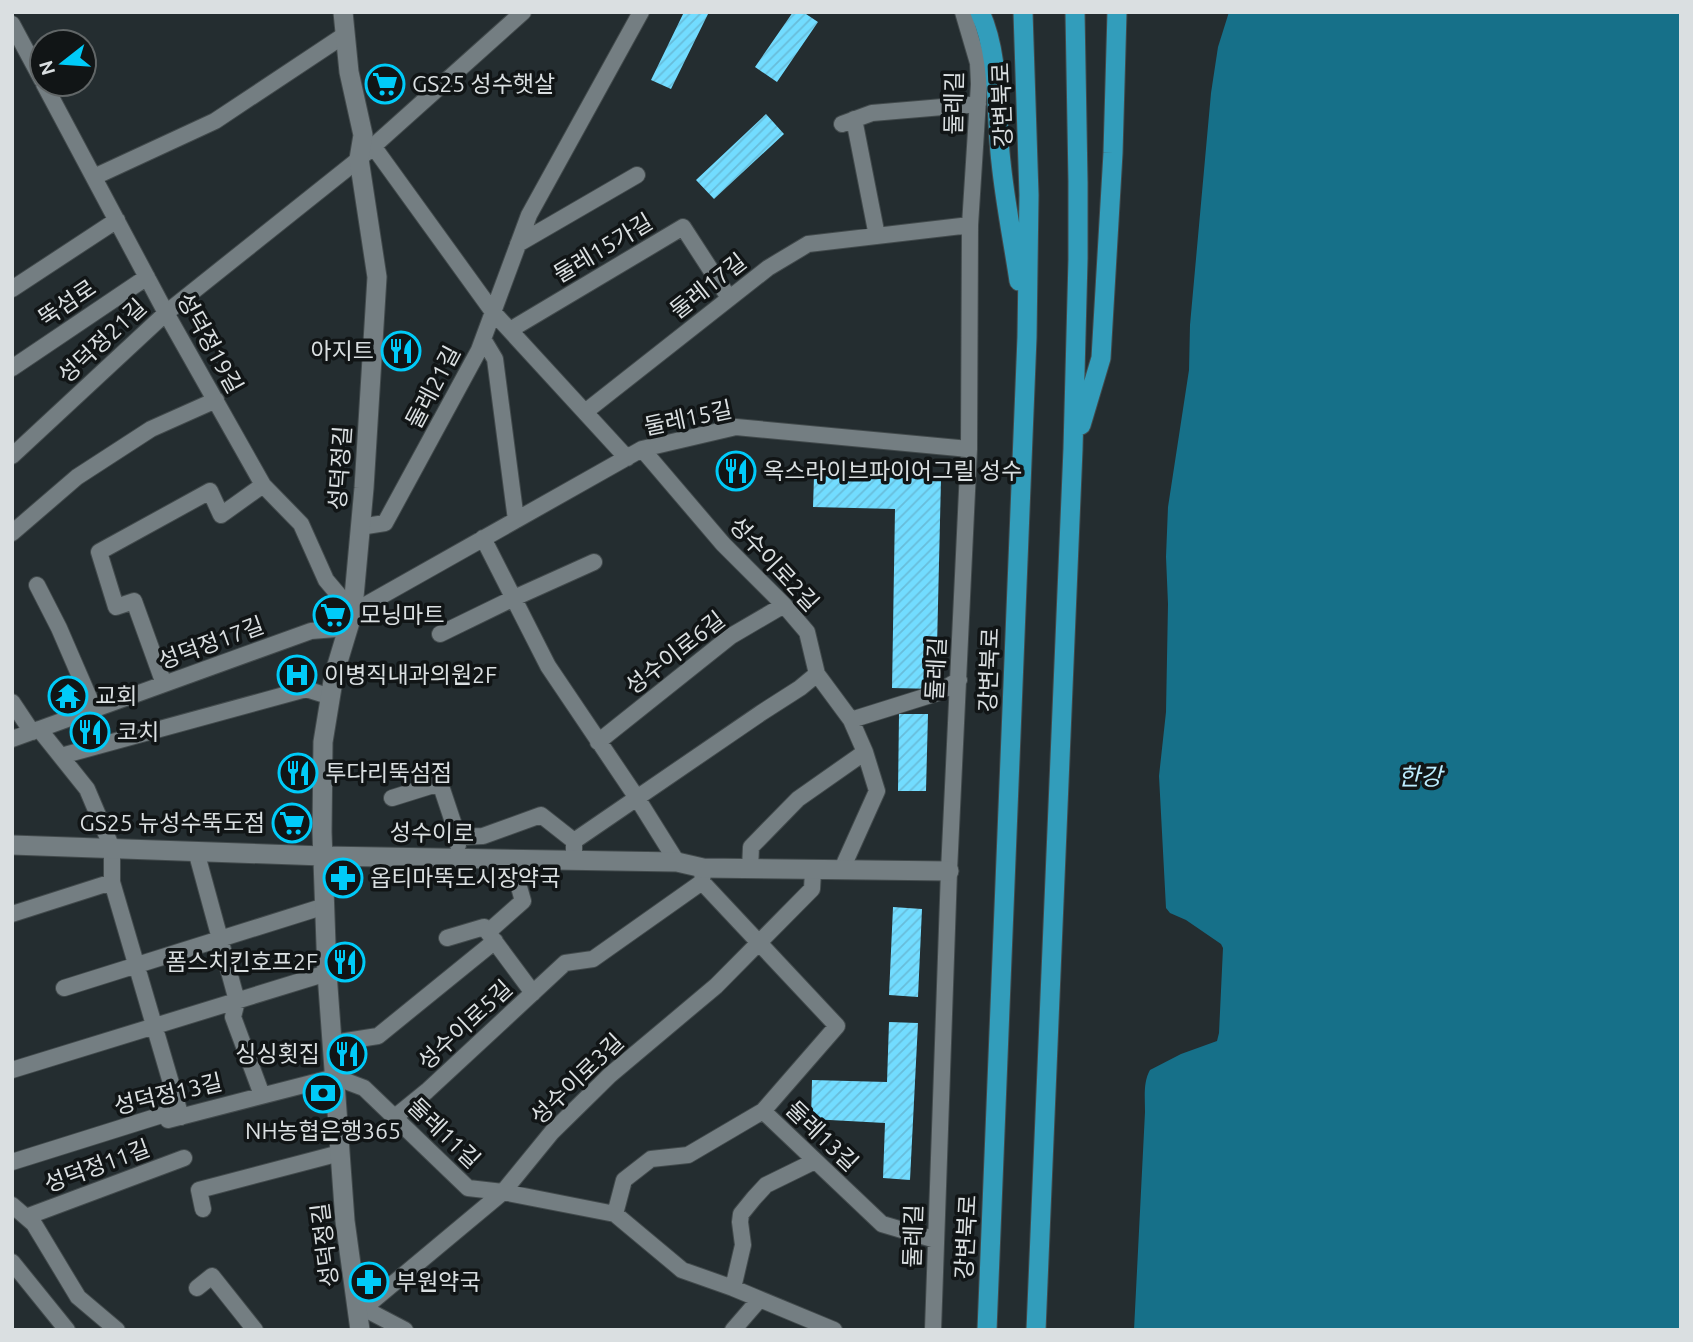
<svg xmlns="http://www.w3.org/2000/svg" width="1693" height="1342" viewBox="0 0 1693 1342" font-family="Ubuntu,'Noto Sans KR',sans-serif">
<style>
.water{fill:#167089}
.building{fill:url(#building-hatch)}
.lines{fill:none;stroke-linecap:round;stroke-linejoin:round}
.minor-casing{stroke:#424a4c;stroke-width:18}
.tertiary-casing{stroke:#424a4c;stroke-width:21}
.trunk-casing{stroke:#424a4c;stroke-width:21}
.minor{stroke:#747e82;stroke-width:16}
.tertiary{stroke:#747e82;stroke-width:19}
.trunk{stroke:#329dbb;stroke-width:19}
.labels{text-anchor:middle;stroke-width:7;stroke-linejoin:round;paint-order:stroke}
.poi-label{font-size:23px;fill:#dadfe1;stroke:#111516;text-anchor:start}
.street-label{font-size:23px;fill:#dadfe1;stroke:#111516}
.water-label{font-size:24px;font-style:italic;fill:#bcedff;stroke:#111516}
</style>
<defs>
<pattern id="building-hatch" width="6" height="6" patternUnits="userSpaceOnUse" patternTransform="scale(1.75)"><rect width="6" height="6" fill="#72dcff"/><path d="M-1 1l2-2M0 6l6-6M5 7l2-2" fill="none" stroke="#68bdda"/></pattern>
</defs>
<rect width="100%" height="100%" fill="#242d30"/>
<path class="water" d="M1229 12H1681V1330H1134L1145 1112C1145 1098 1143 1082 1150 1070L1181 1054 1217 1041 1219 1033 1223 948 1221 944 1186 920 1170 913 1166 908 1159 776 1166 712 1168 604 1166 557 1168 507 1189 370 1190 325 1211 93 1218 47Z"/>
<path class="building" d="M684 12H709L671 89 651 80Z
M793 12H803L818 22 777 82 755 67Z
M766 114 784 134 714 199 696 180Z
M814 476 941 479 936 689 892 688 895 509 813 507Z
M899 714H928L926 791H898Z
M893 907 922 909 918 997 889 995Z
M889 1022 918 1023 910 1180 883 1178 885 1123 811 1119 812 1080 887 1082Z"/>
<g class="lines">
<defs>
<path id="minor" d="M12 24 42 80
M44 84 166 313 263 485 301 524 326 580 353 612 642 449 736 427 969 449
M854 119 877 236
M842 124 872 113 978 104
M373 146 493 312 627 458
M94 177 215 121 346 34
M518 244 637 175
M12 289 117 220
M510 330 683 227 729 298
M483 339 495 359 516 520
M12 368 147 277
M585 412 768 268 808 244 970 225
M642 449 723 544 784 605 807 632 817 674 851 720 865 752 877 791 841 871
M12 456 166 313 359 159 523 12
M360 527 385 523 479 350 529 215 641 12
M12 533 77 477 151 429 216 400
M483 538 548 666 637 798 677 862
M37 585 59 628 94 709
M440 634 514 598 594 562
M164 684 134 601 116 607 99 552 210 491 221 515 263 485
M12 702 32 732
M851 720 937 693 959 680
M12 739 311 631 348 628
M598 742 731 636 784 605
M61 756 306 689 331 697
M392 798 440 783 458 837V845
M458 837 483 836 541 815 574 841
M196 851 237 1001 233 1017 262 1095
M574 860V841L761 713 800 688 817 674
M750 869 751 847 798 799 865 752
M112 882 181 1117
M702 882 837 1026 763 1111 882 1224 936 1240
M12 914 112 882V848L87 789 39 729
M488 932 523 901 511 859
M447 938 484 927 533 993
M64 988 325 906
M333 1043 378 1036 495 941
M12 1070 327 973
M395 1117 427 1091 565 963 593 959 702 882 703 871
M12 1162 165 1114 168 1120 335 1077 364 1088 468 1188 503 1192 615 1214 682 1270 733 1288 834 1330
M12 1205 34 1224 78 1297 117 1330
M203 1209 199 1190 340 1153
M615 1214 624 1180 651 1159 688 1155 763 1111
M26 1217 184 1158
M12 1262 67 1330
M197 1288 212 1276 255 1330
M733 1288 743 1245 740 1222 741 1214 754 1198 766 1185 815 1161
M363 1308 405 1330
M358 1313 503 1192 552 1132 610 1075 716 986 812 889 813 871
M733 1330 759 1300
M933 1330 949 871 969 449 970 225 979 84 978 63 963 12"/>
<path id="tertiary" d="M343 12 349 72 363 135 359 159 377 277 364 488 354 597 353 612 334 675 323 742 322 832 327 973 345 1221 360 1330
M12 845 323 856 677 862 703 868 949 871"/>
<path id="trunk" d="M980 12C1001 59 995 113 1001 162 1005 202 1013 241 1019 281
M1081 425 1101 358 1113 153 1117 12
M987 1330 1027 337 1029 195 1023 12
M1036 1330 1073 449 1078 259V182L1075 12"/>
</defs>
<use href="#minor" class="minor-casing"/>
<use href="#tertiary" class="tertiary-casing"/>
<use href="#trunk" class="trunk-casing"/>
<use href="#minor" class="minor"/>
<use href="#tertiary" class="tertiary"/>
<use href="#trunk" class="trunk"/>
</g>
<defs>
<symbol id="supermarket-ring" viewBox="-11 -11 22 22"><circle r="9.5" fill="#111516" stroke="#00cbf9" stroke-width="1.5"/><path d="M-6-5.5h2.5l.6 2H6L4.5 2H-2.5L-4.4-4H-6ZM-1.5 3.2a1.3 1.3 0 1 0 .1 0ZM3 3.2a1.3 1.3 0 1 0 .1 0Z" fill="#00cbf9"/></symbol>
<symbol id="restaurant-ring" viewBox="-11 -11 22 22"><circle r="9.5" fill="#111516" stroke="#00cbf9" stroke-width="1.5"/><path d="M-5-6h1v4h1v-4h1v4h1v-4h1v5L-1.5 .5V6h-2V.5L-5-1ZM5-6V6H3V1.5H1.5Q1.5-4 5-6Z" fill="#00cbf9"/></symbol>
<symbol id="hospital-ring" viewBox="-11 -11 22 22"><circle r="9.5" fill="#111516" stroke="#00cbf9" stroke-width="1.5"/><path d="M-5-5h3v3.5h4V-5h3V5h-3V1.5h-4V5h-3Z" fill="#00cbf9"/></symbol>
<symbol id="temple-ring" viewBox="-11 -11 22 22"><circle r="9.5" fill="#111516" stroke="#00cbf9" stroke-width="1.5"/><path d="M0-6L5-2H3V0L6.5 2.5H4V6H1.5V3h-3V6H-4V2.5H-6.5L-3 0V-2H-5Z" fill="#00cbf9"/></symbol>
<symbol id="pharmacy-ring" viewBox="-11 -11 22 22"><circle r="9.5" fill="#111516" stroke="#00cbf9" stroke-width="1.5"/><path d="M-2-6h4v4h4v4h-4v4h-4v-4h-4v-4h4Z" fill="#00cbf9"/></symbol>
<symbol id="bank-ring" viewBox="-11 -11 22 22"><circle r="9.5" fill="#111516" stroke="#00cbf9" stroke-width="1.5"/><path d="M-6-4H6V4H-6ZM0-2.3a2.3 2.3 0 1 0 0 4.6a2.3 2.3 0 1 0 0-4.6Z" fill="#00cbf9"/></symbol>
</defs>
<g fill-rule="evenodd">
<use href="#supermarket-ring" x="363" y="62" width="44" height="44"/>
<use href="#restaurant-ring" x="379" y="329" width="44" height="44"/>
<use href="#restaurant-ring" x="714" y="449" width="44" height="44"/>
<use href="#supermarket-ring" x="311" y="593" width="44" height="44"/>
<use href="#hospital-ring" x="275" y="653" width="44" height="44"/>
<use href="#temple-ring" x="46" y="674" width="44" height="44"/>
<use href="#restaurant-ring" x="68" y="710" width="44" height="44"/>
<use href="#restaurant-ring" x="276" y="751" width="44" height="44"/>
<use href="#supermarket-ring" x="270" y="801" width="44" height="44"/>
<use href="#pharmacy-ring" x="321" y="856" width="44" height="44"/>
<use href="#restaurant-ring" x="323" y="940" width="44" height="44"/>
<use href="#restaurant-ring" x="325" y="1032" width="44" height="44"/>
<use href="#bank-ring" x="301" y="1071" width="44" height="44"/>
<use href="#pharmacy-ring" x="347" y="1260" width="44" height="44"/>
</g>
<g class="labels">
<g class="poi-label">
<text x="412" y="92">GS25 성수햇살</text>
<text x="374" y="359" text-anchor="end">아지트</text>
<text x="763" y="479">옥스라이브파이어그릴 성수</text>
<text x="360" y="623">모닝마트</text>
<text x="324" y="683">이병직내과의원2F</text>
<text x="95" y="704">교회</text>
<text x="117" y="740">코치</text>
<text x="325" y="781">투다리뚝섬점</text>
<text x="265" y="831" text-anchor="end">GS25 뉴성수뚝도점</text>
<text x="370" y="886">옵티마뚝도시장약국</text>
<text x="318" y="970" text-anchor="end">폼스치킨호프2F</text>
<text x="320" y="1062" text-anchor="end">싱싱횟집</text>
<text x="323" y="1139" text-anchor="middle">NH농협은행365</text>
<text x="396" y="1290">부원약국</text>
</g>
<g class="street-label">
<text transform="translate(954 103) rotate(-89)" y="8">둘레길</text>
<text transform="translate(1002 105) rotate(-92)" y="8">강변북로</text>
<text transform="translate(603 248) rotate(-31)" y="8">둘레15가길</text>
<text transform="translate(708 286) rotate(-38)" y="8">둘레17길</text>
<text transform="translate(67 303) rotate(-34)" y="8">뚝섬로</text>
<text transform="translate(102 341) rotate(-43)" y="8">성덕정21길</text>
<text transform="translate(210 343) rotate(61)" y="8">성덕정19길</text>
<text transform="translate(433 387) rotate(-62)" y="8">둘레21길</text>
<text transform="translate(688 418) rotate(-12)" y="8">둘레15길</text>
<text transform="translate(340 468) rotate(-86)" y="8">성덕정길</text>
<text transform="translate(774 564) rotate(47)" y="8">성수이로2길</text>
<text transform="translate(211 643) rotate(-20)" y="8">성덕정17길</text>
<text transform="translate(675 653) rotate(-38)" y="8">성수이로6길</text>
<text transform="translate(936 669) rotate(-87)" y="8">둘레길</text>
<text transform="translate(989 670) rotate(-88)" y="8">강변북로</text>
<text transform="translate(432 833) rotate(1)" y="8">성수이로</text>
<text transform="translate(465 1025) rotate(-43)" y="8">성수이로5길</text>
<text transform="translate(577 1079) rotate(-44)" y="8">성수이로3길</text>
<text transform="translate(168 1094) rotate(-13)" y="8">성덕정13길</text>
<text transform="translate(444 1133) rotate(44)" y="8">둘레11길</text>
<text transform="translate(822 1136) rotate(44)" y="8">둘레13길</text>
<text transform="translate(97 1166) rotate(-20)" y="8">성덕정11길</text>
<text transform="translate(913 1236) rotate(-88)" y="8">둘레길</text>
<text transform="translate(966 1237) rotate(-87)" y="8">강변북로</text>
<text transform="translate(325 1245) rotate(-97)" y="8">성덕정길</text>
</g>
<g class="water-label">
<text x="1420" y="785">한강</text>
</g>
</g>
<rect width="1693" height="1342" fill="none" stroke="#dadfe1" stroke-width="28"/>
<g transform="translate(63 63) rotate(253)"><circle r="33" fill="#111516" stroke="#616667" stroke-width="2"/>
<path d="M0-5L12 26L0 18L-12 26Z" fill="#00cbf9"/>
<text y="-10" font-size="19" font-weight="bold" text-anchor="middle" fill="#dadfe1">N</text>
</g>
</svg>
